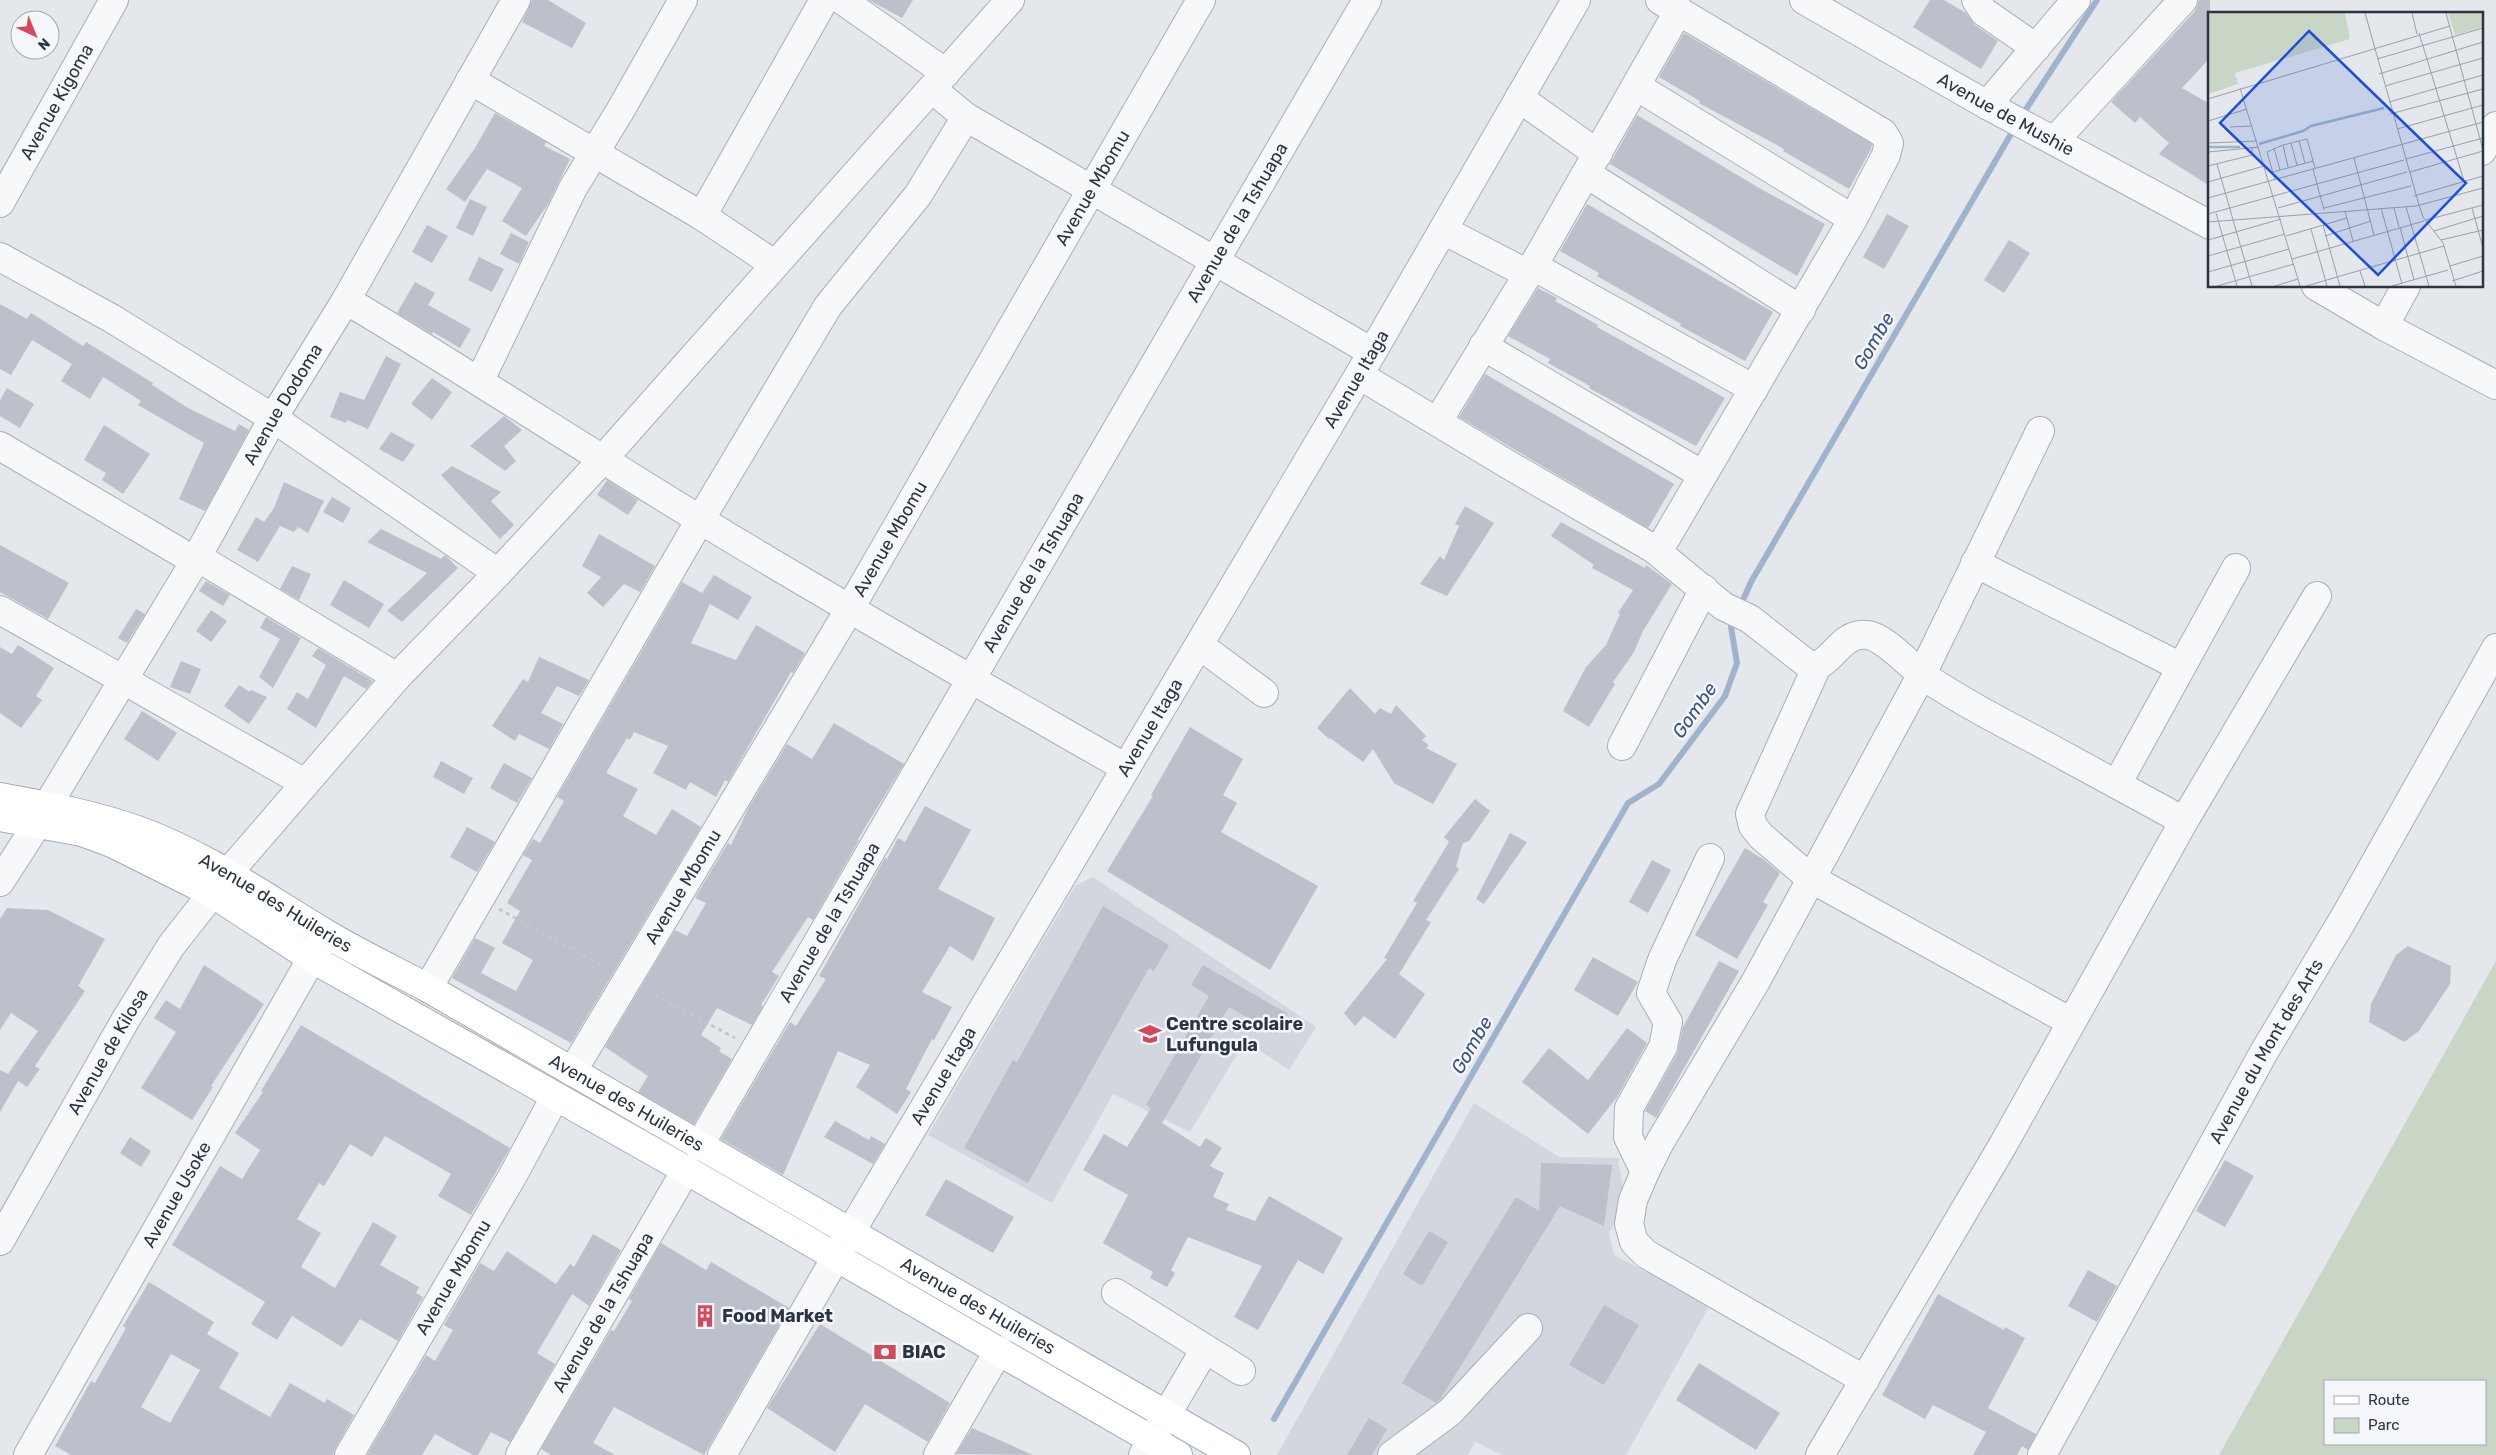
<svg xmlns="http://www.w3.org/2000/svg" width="2496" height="1455" viewBox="0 0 2496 1455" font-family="Rubik,sans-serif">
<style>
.built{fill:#d2d6de}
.green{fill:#c9d6c5;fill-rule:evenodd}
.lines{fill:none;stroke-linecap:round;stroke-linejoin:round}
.stream{stroke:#9fb4cc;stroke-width:6}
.building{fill:#bbc0ca;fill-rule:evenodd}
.minor-casing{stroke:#a9aeb7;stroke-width:30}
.major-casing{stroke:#a3abb8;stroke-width:30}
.path{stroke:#c2c5cb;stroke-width:3;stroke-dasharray:4 4;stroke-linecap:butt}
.minor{stroke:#f7f8fa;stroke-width:28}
.major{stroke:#fff;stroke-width:28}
.labels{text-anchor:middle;stroke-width:5;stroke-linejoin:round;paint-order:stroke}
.street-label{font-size:18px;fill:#2b3445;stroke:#f4f6f9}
.poi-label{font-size:18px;font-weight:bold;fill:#2b3445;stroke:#f4f6f9;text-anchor:start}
.water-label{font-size:19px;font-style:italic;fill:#34527a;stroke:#f4f6f9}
.inset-river{fill:none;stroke:#9fb4cc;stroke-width:2.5}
.inset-road{fill:none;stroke:#9a9fa9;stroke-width:1}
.view{fill:#1d4ed8;fill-opacity:0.15;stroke:#1d4ed8;stroke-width:2.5}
.inset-edge{fill:none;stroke:#2b3445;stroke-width:2.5}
</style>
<rect width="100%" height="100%" fill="#e4e7ec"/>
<path class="built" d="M1093 877 1316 1027 1289 1070 1245 1041 1190 1132 1113 1094 1052 1203 928 1135 1075 886Z
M1474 1103 1559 1157 1618 1158 1623 1189 1620 1214 1609 1233 1614 1255 1710 1305 1626 1455H1503L1475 1442 1468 1455H1277Z"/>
<path class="green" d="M2496 961V1455H2219ZM2325 1381H2485V1444H2325Z"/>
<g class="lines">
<path class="stream" d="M2021 117 2097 0
M1740 607 1751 582 2015 127
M1274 1419 1628 803 1659 784 1725 696 1737 663 1731 627 1735 618"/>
</g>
<path class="building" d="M532 0H548L586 23 572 48 522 22Z
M869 0H913L902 18Z
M1930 0H1944L1966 13 1975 25 1998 41 1981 69 1913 27Z
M2199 0H2210V58L2182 88 2210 104V186L2159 154 2169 143 2140 117 2135 123 2111 102 2195 11Z
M1684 33 1872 144 1871 149 1849 189 1783 151 1784 149 1699 103 1700 101 1659 77Z
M495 113 546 142 544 146 570 159 548 204 526 236 502 221 522 188 487 169 465 202 446 189 475 148Z
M1637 115 1759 188 1825 224 1797 276 1610 164Z
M470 199 487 207 473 236 456 228Z
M1587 204 1773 312 1745 361 1680 326 1681 324 1597 276 1599 273 1560 251Z
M1887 214 1909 226 1884 269 1863 257Z
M427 225 448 236 432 263 412 252Z
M511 233 529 242 519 264 500 254Z
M2009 240 2030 253 2004 293 1984 280Z
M479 257 504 269 492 292 468 280Z
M415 282 435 293 428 305 471 329 460 348 433 332 432 334 397 313Z
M1538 288 1557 298 1555 301 1598 325 1597 327 1725 398 1696 446 1589 388 1590 386 1548 363 1550 359 1508 336Z
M0 304 27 319 31 313 83 346 86 342 153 383 152 385 188 408 235 431 239 424 249 430 205 511 179 499 204 443 138 405 141 401 103 377 90 399 61 381 72 364 32 340 11 375 0 369Z
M386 356 401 364 368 429 347 420 346 423 330 417 340 392 364 400Z
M1485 374 1674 484 1648 528 1459 417Z
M432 378 452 392 432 420 411 404Z
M7 388 34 404 20 428 0 416V400Z
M504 416 522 430 504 446 516 461 505 471 470 446Z
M104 425 150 454 123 494 102 480 106 473 84 460Z
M391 432 415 445 403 462 379 449Z
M452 466 501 492 491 501 514 525 500 539 441 475Z
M607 480 638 500 628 515 597 495Z
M284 482 324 501 308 533 298 527 294 532 280 526 258 562 237 550 256 517 264 522 274 508Z
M332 497 351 508 343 523 323 512Z
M1465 506 1494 523 1447 596 1420 584 1440 556 1444 560 1459 526 1455 524Z
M1561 522 1645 568 1646 565 1672 584 1643 631 1634 652 1613 682 1615 684 1589 727 1563 711 1586 667 1606 645 1620 614 1618 613 1633 590 1592 568 1594 565 1551 536Z
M381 529 441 559 445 555 458 568 402 622 387 611 427 573 367 542Z
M599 534 655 566 640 592 624 584 603 607 587 593 601 577 582 566Z
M0 545 69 583 48 619 0 592Z
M292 566 311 574 299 600 280 589Z
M714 575 752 597 738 620 710 604 691 643 736 660 756 625 805 653 793 673 791 672 728 782 725 780 716 797 690 782 686 790 653 773 668 746 634 732 630 740 627 738 606 773 638 789 623 816 656 835 672 809 701 827 571 1043 452 978 475 938 495 948 481 973 516 991 533 960 502 943 520 911 507 903 532 860 523 855 533 839 540 843 564 801 557 797 682 582 702 593Z
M344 580 384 604 369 628 330 605Z
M206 581 230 595 223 606 199 591Z
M136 609 145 614 127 643 118 638Z
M211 610 227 621 211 642 196 631Z
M266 617 301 638 273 688 259 677 280 639 260 628Z
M18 645 54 668 36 696 42 700 21 728 0 713V647L12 654Z
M318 648 373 681 366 689 344 676 316 728 287 709 297 692 308 699 326 665 312 656Z
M539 657 589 680 579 696 557 686 541 713 563 724 549 749 519 734 515 741 492 726 523 679 528 682Z
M181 661 201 669 190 694 170 687Z
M239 685 250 692 251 690 267 697 249 724 224 706Z
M1350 688 1375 714 1380 708 1391 714 1396 705 1426 736 1422 740 1429 745 1426 748 1457 764 1433 804 1394 783 1373 749 1363 762 1330 738 1329 739 1317 728Z
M142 711 177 733 158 761 124 739Z
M834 723 904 764 858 839 859 840 813 920 808 917 772 972 779 976 761 1005 763 1006 752 1025 717 1008 701 1035 721 1048 719 1051 732 1059 694 1124 638 1092 648 1076 605 1047 675 930 687 936 706 903 695 898 728 843 731 845 749 807 787 744 812 759Z
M1190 727 1243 759 1223 795 1237 803 1221 832 1318 886 1270 970 1107 871 1153 796 1151 795Z
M441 761 473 778 464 794 433 777Z
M504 763 532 778 517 803 490 788Z
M1475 799 1490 811 1469 841 1463 843 1456 866 1459 869 1426 920 1431 922 1399 974 1425 994 1395 1039 1364 1016 1355 1026 1344 1013 1387 959 1384 958 1417 903 1413 901 1449 842 1444 837Z
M925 806 971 830 938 889 995 918 973 961 950 946 922 992 952 1007 934 1040 932 1039 906 1089 911 1092 897 1114 856 1087 870 1065 838 1051 783 1175 721 1139 790 1022 796 1026 826 979 819 976 885 858 887 859 898 838 905 842Z
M467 827 495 842 477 872 450 857Z
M1510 833 1527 842 1484 904 1476 899Z
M1745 848 1763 859 1780 873 1763 902 1768 905 1737 959 1695 935Z
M1652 860 1671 870 1648 913 1629 902Z
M1103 906 1169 945 1154 971 1149 968 1028 1183 964 1148 1013 1060 1017 1062Z
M7 908 48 910 105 939 78 986 85 991 35 1066 40 1069 27 1087 18 1081 0 1112V1070L8 1074 38 1031 11 1013 0 1030V919Z
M2408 946 2451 966 2450 984 2419 1031 2404 1042 2369 1022 2371 1004 2396 955Z
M1593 957 1638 982 1618 1016 1574 990Z
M1719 961 1739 971 1656 1118 1645 1111 1677 1054 1683 1027Z
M204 965 264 1004 211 1086 213 1087 192 1120 141 1088 176 1032 154 1018 166 1000 180 1009Z
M1203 965 1288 1014 1276 1034 1229 1007 1162 1123 1200 1147 1206 1138 1222 1148 1210 1166 1224 1173 1213 1197 1229 1204 1226 1210 1255 1221 1269 1196 1343 1238 1323 1274 1298 1260 1258 1330 1234 1317 1262 1266 1188 1237 1171 1270 1175 1273 1167 1287 1150 1278 1153 1272 1103 1243 1128 1195 1083 1170 1104 1134 1127 1147 1151 1108 1146 1105 1209 996 1191 985Z
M301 1025 510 1148 471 1215 438 1196 451 1174 385 1136 372 1157 350 1144 324 1186 319 1183 297 1219 321 1233 301 1267 335 1288 373 1222 397 1236 380 1265 419 1287 416 1293 423 1297 398 1341 360 1319 342 1347 292 1316 277 1340 251 1324 265 1302 172 1245 220 1166 242 1179 260 1150 235 1133 263 1092 261 1091Z
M1627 1028 1647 1043 1617 1097 1588 1134 1522 1082 1549 1048 1588 1080Z
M835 1121 869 1140 871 1136 885 1144 873 1164 824 1137Z
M130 1137 151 1151 141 1167 120 1153Z
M2225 1160 2254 1176 2225 1227 2196 1211Z
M1541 1163 1612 1165 1604 1226 1560 1206 1441 1398 1436 1403 1402 1383 1516 1197 1539 1211Z
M946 1179 1014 1217 993 1253 925 1215Z
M1429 1231 1448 1242 1422 1286 1403 1274Z
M593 1234 621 1250 589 1306 572 1294 537 1353 555 1364 510 1442 491 1432 478 1455H473L435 1434 422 1455H367L426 1355 435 1361 453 1330 444 1325 480 1263 494 1271 507 1251 556 1284 570 1264 574 1267Z
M661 1243 706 1270 711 1262 789 1308 704 1455 614 1407 593 1443 615 1455H551L541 1449 611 1330 614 1331 632 1301 629 1299Z
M2088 1270 2117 1286 2097 1322 2068 1306Z
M149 1282 214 1322 207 1334 239 1353 219 1388 270 1417 290 1383 325 1403 327 1399 354 1415 336 1447 333 1455H71L55 1446 91 1381 95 1383 126 1328 123 1326ZM171 1354 200 1370 170 1423 141 1407Z
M1938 1294 2004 1330 2005 1327 2025 1338 1988 1408 2036 1434 2028 1450 2022 1446 2017 1455H1973L1986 1432 1933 1405 1925 1419 1882 1395Z
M1604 1305 1639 1325 1604 1385 1569 1365Z
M820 1324 950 1403 928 1442 865 1404 835 1452 767 1408Z
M1699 1363 1780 1413 1756 1450 1676 1400Z
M1369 1418 1387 1429 1372 1455H1347Z
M972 1428 1033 1455 956 1454Z"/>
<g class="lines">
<defs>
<g id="minor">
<path d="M842 0 946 73"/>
<path id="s1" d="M1804 0 1987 105 2210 225"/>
<path d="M1976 0 1984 12 2036 48"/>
<path d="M470 80 702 216 774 264"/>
<path d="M1636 86 1853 219"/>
<path d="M933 90 966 117 1372 352"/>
<path d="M1519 98 1598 154"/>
<path d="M1987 105 2076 0"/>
<path d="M2055 140 2183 0"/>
<path d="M2482 151 2496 126"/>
<path d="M1587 174 1801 310"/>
<path id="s2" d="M0 203 114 0"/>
<path d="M702 216 824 0"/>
<path d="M1443 230 1528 274"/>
<path d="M0 257 111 318 273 418 498 573"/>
<path d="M1533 266 1754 389"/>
<path d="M2316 286 2384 326 2496 385"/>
<path d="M346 300C465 371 581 447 699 519 840 605 983 686 1126 768"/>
<path d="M2384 326 2406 286"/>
<path d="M1483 346 1703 475"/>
<path d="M1359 375 1514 468 1654 549 1723 606 1750 619 1810 666C1831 668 1840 631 1867 635 1885 637 1910 666 1925 677 1961 701 1999 721 2037 741 2086 768 2135 794 2184 821"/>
<path d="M480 380 573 188 620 111 683 0"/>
<path d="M1438 421 1533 266 1679 10"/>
<path d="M0 446 195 561"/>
<path d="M1654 549 1662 545 1853 219 1886 155 1889 143 1883 133 1660 0"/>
<path d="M197 557 397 677"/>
<path d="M1975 563 2181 667"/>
<path d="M0 610 305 783"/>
<path d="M1199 645 1264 693"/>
<path d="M1817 666 1750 814 1753 826 1761 836 1810 878 2071 1022"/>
<path d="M1622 746 1704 589"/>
<path d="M2117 784 2236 568"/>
<path id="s3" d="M47 806 195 561 273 418 346 300 516 0"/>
<path d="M0 882 38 823"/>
<path d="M428 988 700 520 828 306 918 195 966 117"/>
<path id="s4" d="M572 1072 849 610 1201 0"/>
<path id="s5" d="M699 1146 1367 0"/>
<path d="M1645 1172 1628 1137 1629 1108 1663 1047 1668 1022 1651 993 1662 960 1710 858"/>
<path id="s6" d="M0 1241 126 1019 171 946 229 872 397 677 498 573 603 459 1010 0"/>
<path d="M1116 1293 1241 1371"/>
<path d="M1865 1380 1646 1254 1634 1242 1629 1224 1633 1200 1645 1172 1660 1142 1756 981 1922 674 2040 431"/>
<path id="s7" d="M28 1455 324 937"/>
<path id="s8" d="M349 1455 512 1177 555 1097"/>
<path id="s9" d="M520 1455 686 1170"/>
<path id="s10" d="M722 1455 843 1245 1359 375 1576 0"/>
<path d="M938 1455 999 1350"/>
<path d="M1143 1455 1205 1349"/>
<path d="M1392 1455 1450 1412 1528 1328"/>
<path d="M1820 1455 2003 1145 2184 821 2317 596"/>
<path id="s11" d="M2042 1455 2264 1052 2344 918 2496 648"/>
</g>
<g id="major">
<path id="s12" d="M0 797C49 806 96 815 143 832 211 858 263 896 325 933 358 953 394 970 428 988L1236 1455"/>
<path d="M0 817 82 832 114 844 212 893 311 958 686 1170 1178 1455"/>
</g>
</defs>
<use href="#minor" class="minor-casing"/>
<use href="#major" class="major-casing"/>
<path class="path" d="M499 909 608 969
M648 991 735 1038"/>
<use href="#minor" class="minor"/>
<use href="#major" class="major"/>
</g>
<defs>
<symbol id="school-bare" viewBox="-9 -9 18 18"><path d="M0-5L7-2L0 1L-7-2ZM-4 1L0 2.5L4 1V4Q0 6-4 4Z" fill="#d1495b" stroke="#f4f6f9" stroke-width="2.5" paint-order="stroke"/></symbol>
<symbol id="building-bare" viewBox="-9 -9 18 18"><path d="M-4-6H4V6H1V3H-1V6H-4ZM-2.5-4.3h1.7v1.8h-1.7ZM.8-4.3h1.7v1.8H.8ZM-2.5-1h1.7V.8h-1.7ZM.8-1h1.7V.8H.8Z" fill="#d1495b" stroke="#f4f6f9" stroke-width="2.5" paint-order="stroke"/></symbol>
<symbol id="bank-bare" viewBox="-9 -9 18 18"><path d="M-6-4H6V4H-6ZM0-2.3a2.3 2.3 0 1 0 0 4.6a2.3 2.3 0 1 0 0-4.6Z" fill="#d1495b" stroke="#f4f6f9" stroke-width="2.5" paint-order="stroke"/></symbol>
</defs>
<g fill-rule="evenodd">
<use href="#school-bare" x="1134" y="1018" width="32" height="32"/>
<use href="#building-bare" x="689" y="1300" width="32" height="32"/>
<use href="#bank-bare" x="869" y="1336" width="32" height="32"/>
</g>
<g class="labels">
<g class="street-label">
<text dy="6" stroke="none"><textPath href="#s2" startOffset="116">Avenue Kigoma</textPath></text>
<text dy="6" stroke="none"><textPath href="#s1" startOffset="232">Avenue de Mushie</textPath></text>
<text dy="6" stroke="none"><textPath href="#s4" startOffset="1026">Avenue Mbomu</textPath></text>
<text dy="6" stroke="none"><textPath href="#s5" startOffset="1069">Avenue de la Tshuapa</textPath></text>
<text dy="6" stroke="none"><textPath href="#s10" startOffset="1249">Avenue Itaga</textPath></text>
<text dy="6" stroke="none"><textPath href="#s3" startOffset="466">Avenue Dodoma</textPath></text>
<text dy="6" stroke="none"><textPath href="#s4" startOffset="621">Avenue Mbomu</textPath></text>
<text dy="6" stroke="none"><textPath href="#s5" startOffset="664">Avenue de la Tshuapa</textPath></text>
<text dy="6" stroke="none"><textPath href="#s10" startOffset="844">Avenue Itaga</textPath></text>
<text dy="6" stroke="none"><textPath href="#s4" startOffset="216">Avenue Mbomu</textPath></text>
<text dy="6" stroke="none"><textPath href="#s12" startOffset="298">Avenue des Huileries</textPath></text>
<text dy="6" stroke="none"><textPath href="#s5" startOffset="259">Avenue de la Tshuapa</textPath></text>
<text dy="6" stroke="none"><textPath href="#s11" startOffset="462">Avenue du Mont des Arts</textPath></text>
<text dy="6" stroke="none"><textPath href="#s6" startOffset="218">Avenue de Kilosa</textPath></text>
<text dy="6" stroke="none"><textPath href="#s10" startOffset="439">Avenue Itaga</textPath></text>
<text dy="6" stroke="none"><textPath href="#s12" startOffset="702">Avenue des Huileries</textPath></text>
<text dy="6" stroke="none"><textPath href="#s7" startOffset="300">Avenue Usoke</textPath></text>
<text dy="6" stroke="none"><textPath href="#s8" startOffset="206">Avenue Mbomu</textPath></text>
<text dy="6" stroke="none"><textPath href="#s12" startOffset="1108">Avenue des Huileries</textPath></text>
<text dy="6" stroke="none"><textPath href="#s9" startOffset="165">Avenue de la Tshuapa</textPath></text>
</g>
<g class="poi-label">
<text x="1166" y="1030">Centre scolaire<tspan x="1166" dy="21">Lufungula</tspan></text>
<text x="722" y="1322">Food Market</text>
<text x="902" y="1358">BIAC</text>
</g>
<g class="water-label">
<text transform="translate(1873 341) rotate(-60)" y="7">Gombe</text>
<text transform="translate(1694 710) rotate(-55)" y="7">Gombe</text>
<text transform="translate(1471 1045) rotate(-60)" y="7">Gombe</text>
</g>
</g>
<g transform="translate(2208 12)">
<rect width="275" height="275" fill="#e4e7ec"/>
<path d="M0 1H137L142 27 27 61 30 72 0 82ZM240 1H275V15L247 23Z" fill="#c9d6c5"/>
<path class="inset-river" d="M51 132 95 119 103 114 176 96M0 135H32"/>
<path class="inset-road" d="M157 1 211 193 215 205 235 231 248 274M204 1 209 22M238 1 275 138M211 21 256 169M169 47 275 16M171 62 275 30M177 74 275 46M32 76 92 274M0 87 242 14M181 90 275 63M182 102 275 77M0 109 39 97M22 115 44 114M189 117 275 93M91 129 97 151M0 131 49 129M83 131 89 153M75 133 80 155M66 136 72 158M0 140 51 135M146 146 166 223M198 147 275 126M9 152 44 274M0 154 44 143V136M105 157 116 198M65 160 105 149M202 160 275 139M67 168 59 140 75 133 99 127 107 156M0 170 56 154M206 184 275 164M0 186 275 110M198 195 221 274M70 196 199 160M116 196 203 174M173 196 194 272M186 196 191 215M264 196 275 236M137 199 145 229M8 201 29 274M0 202 196 148M218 208 275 193M0 210 208 194 275 176M115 213 132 274M192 215 206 268M103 217 119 274M226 219 275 204M78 224 139 206M117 224 163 209M0 228 73 207M233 228 275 218M0 244 77 222M84 247 216 209M242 254 275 244M152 259 157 274M0 260 81 237M244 269 275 259M9 274 86 252M67 274 90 267M98 274 236 234M184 274 240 258"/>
<path class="view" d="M101 19 258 171 170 263 12 111Z"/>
<rect width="275" height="275" class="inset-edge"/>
</g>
<rect x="2324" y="1380" width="162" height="65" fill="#f4f6f9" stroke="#a4a8b1"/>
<rect x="2334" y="1396" width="25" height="8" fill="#ffffff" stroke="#a4a8b1"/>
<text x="2368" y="1405" font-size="15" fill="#2b3445">Route</text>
<rect x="2334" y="1418" width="25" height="15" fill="#c9d6c5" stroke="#a4a8b1"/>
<text x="2368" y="1430" font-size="15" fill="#2b3445">Parc</text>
<g transform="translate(35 35) rotate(136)"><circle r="24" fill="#f4f6f9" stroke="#a4a8b1"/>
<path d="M0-4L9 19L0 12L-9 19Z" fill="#d1495b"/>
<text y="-8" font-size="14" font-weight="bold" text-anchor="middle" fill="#2b3445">N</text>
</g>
</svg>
